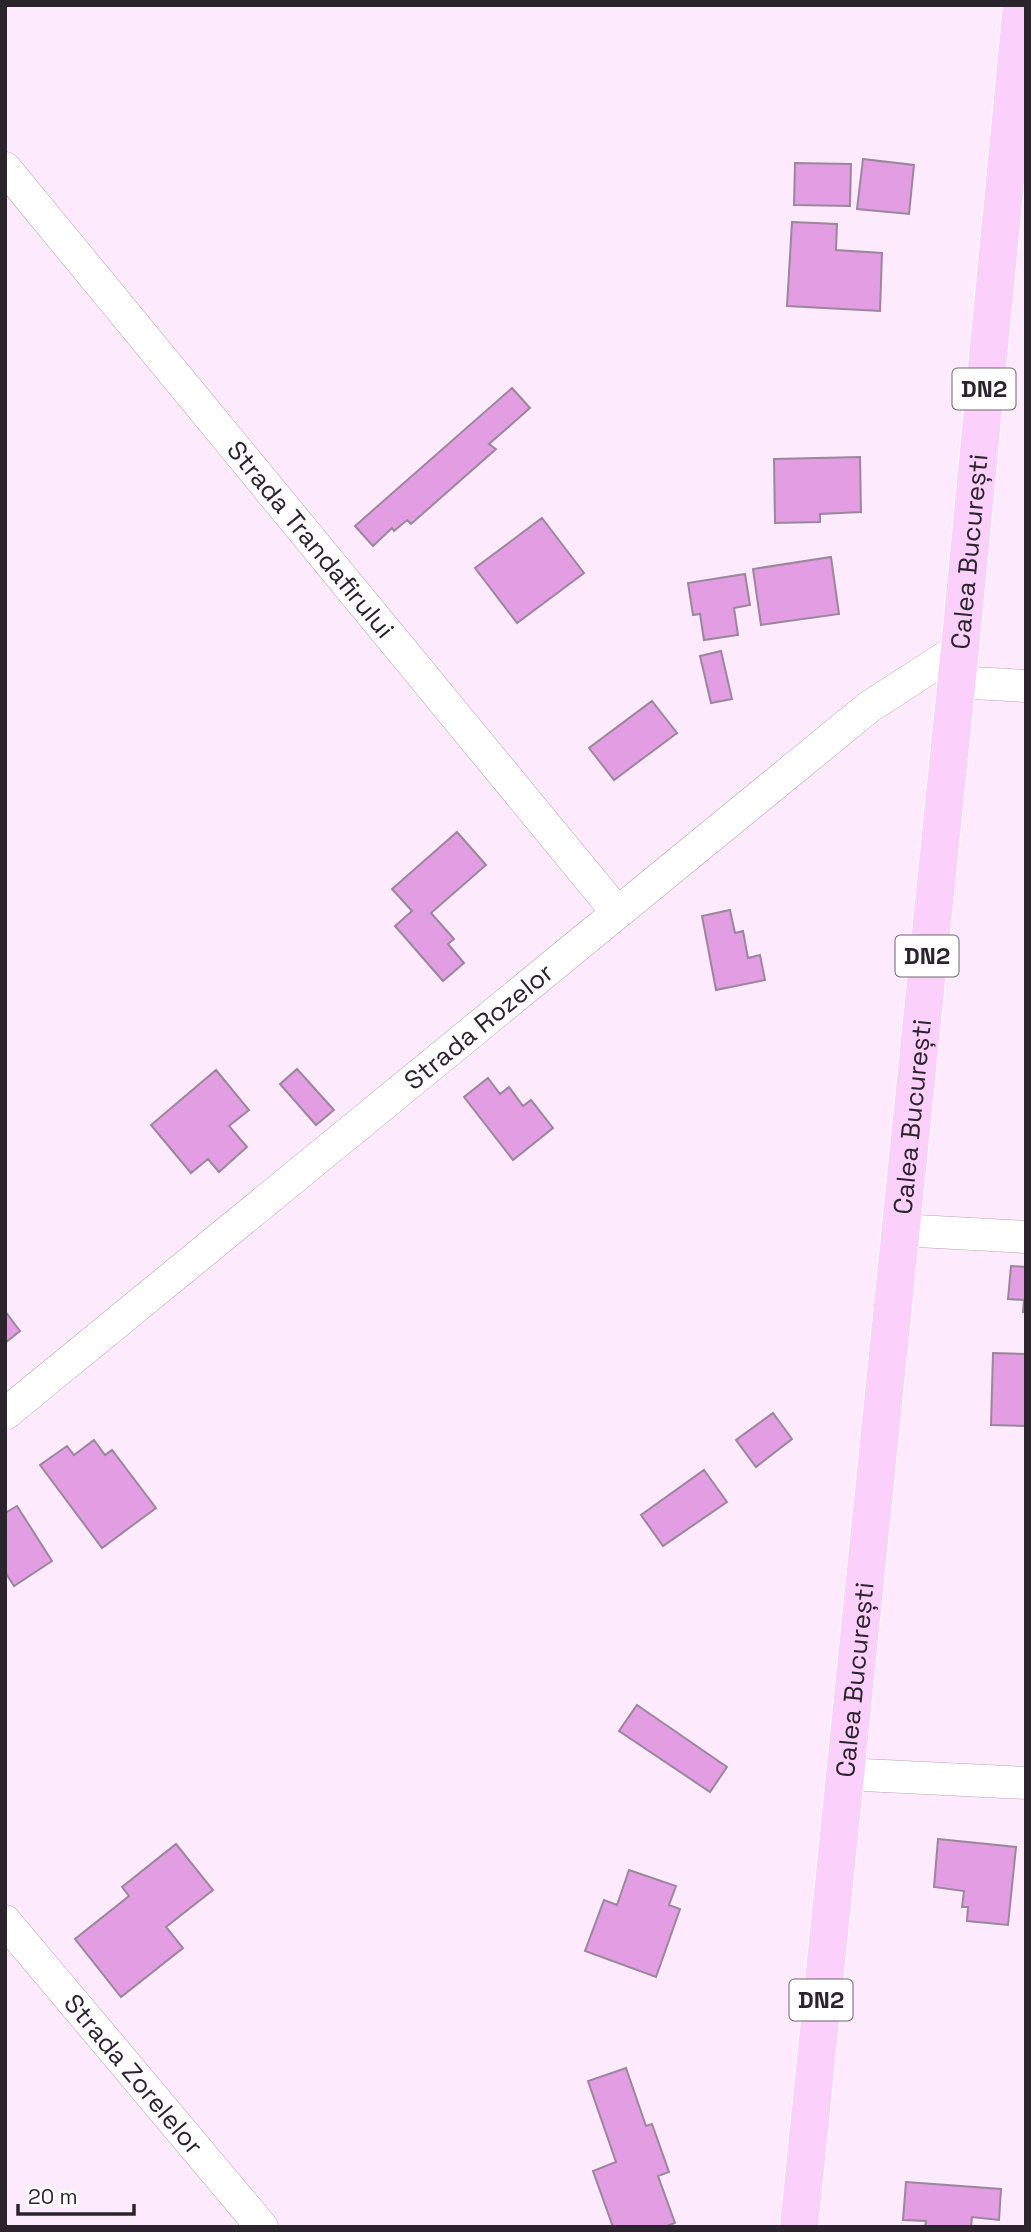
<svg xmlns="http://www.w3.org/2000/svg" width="1031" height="2232" viewBox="0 0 1031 2232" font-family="'Space Grotesk',sans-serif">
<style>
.building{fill:#e29de3;stroke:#9b879b;stroke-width:2}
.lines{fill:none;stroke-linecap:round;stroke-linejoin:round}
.street-casing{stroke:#b6a1b5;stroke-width:33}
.primary-casing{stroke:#fff;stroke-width:40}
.street{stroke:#fff;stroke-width:32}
.primary{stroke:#fbd1fb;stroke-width:38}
.labels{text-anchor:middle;stroke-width:5;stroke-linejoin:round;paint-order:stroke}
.shield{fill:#fff;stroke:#6b666b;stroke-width:2}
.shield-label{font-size:24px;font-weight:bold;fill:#2c242c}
.street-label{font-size:26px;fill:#2c242c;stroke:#fff}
</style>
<rect width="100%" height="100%" fill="#fdebfd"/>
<path class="building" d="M863 159 914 165 909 214 857 209Z
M795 163 851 164 850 206 794 205Z
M792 222 837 224 836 250 882 253 880 311 787 306Z
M512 388 530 408 489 444 496 449 411 524 407 520 394 531 392 528 373 546 355 526Z
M860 457 861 512 820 514V522L775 523 774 459Z
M542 518 584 573 517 623 475 568Z
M831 557 839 614 761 625 753 569Z
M745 574 750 605 734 608 738 635 704 640 700 614 693 615 688 583Z
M721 651 732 699 711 703 700 656Z
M652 701 677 733 614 780 589 748Z
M457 832 486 865 431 913 454 939 448 944 464 963 443 981 395 926 412 911 392 889Z
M730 910 735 933 743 931 748 958 760 955 765 980 716 990 702 916Z
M297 1069 334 1110 316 1125 280 1084Z
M216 1070 249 1110 229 1126 247 1147 219 1172 208 1159 191 1173 151 1125Z
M488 1078 500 1094 509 1087 523 1106 531 1100 553 1128 513 1160 464 1097Z
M1011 1266 1026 1267V1312H1023L1024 1300 1008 1299Z
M5 1311 20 1331 5 1343Z
M993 1353 1026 1354V1426L991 1425Z
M773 1413 792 1439 756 1467 736 1440Z
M94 1440 105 1455 112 1450 156 1508 102 1548 40 1465 67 1446 74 1455Z
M704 1470 727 1502 663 1546 641 1515Z
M17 1506 52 1561 14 1586 5 1572V1513Z
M637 1705 727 1767 710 1792 619 1731Z
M938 1839 1016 1847 1008 1925 967 1921 968 1907H962L964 1891 934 1887Z
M176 1844 213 1890 166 1927 183 1948 121 1997 75 1939 129 1896 122 1887Z
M629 1870 676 1886 669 1905 680 1909 656 1977 585 1951 604 1900 617 1905Z
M626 2068 646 2126 652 2124 669 2172 658 2176 675 2223 664 2227H613L593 2171 616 2162 588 2081Z
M906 2182 1001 2189 999 2220 972 2217 971 2227H925L926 2221 903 2220Z"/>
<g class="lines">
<defs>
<g id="street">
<path id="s1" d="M5 168 617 912"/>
<path d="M955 682 1026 686"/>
<path d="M899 1230 1026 1237"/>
<path id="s2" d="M5 1414 869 707 960 648"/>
<path d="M843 1774 1026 1783"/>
<path id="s3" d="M5 1921 262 2227"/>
</g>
<g id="primary">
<path id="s4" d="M799 2227 960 648 1022 5"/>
</g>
</defs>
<use href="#street" class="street-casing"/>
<use href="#primary" class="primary-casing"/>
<use href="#street" class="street"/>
<use href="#primary" class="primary"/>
</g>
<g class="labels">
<g class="shield">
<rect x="952.5" y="368.5" width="63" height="41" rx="5"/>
<rect x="895.5" y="935.5" width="63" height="41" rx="5"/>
<rect x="789.5" y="1979.5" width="63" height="41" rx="5"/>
</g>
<g class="shield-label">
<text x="984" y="397">DN2</text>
<text x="927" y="964">DN2</text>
<text x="821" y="2008">DN2</text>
</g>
<g class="street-label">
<text dy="9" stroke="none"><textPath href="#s1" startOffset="481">Strada Trandafirului</textPath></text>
<text dy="9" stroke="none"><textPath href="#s4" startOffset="1684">Calea București</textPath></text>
<text dy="9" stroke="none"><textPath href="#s2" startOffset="612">Strada Rozelor</textPath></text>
<text dy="9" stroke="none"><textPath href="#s4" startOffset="1116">Calea București</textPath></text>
<text dy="9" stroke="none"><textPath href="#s4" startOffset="550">Calea București</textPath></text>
<text dy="9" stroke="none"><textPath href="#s3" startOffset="200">Strada Zorelelor</textPath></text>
</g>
</g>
<rect width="1031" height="2232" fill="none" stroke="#2c242c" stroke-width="14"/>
<path d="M18 2204v10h116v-10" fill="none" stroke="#2c242c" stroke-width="3.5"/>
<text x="28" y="2204" font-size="21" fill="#2c242c" stroke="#ffffff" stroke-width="5" paint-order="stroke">20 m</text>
</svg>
